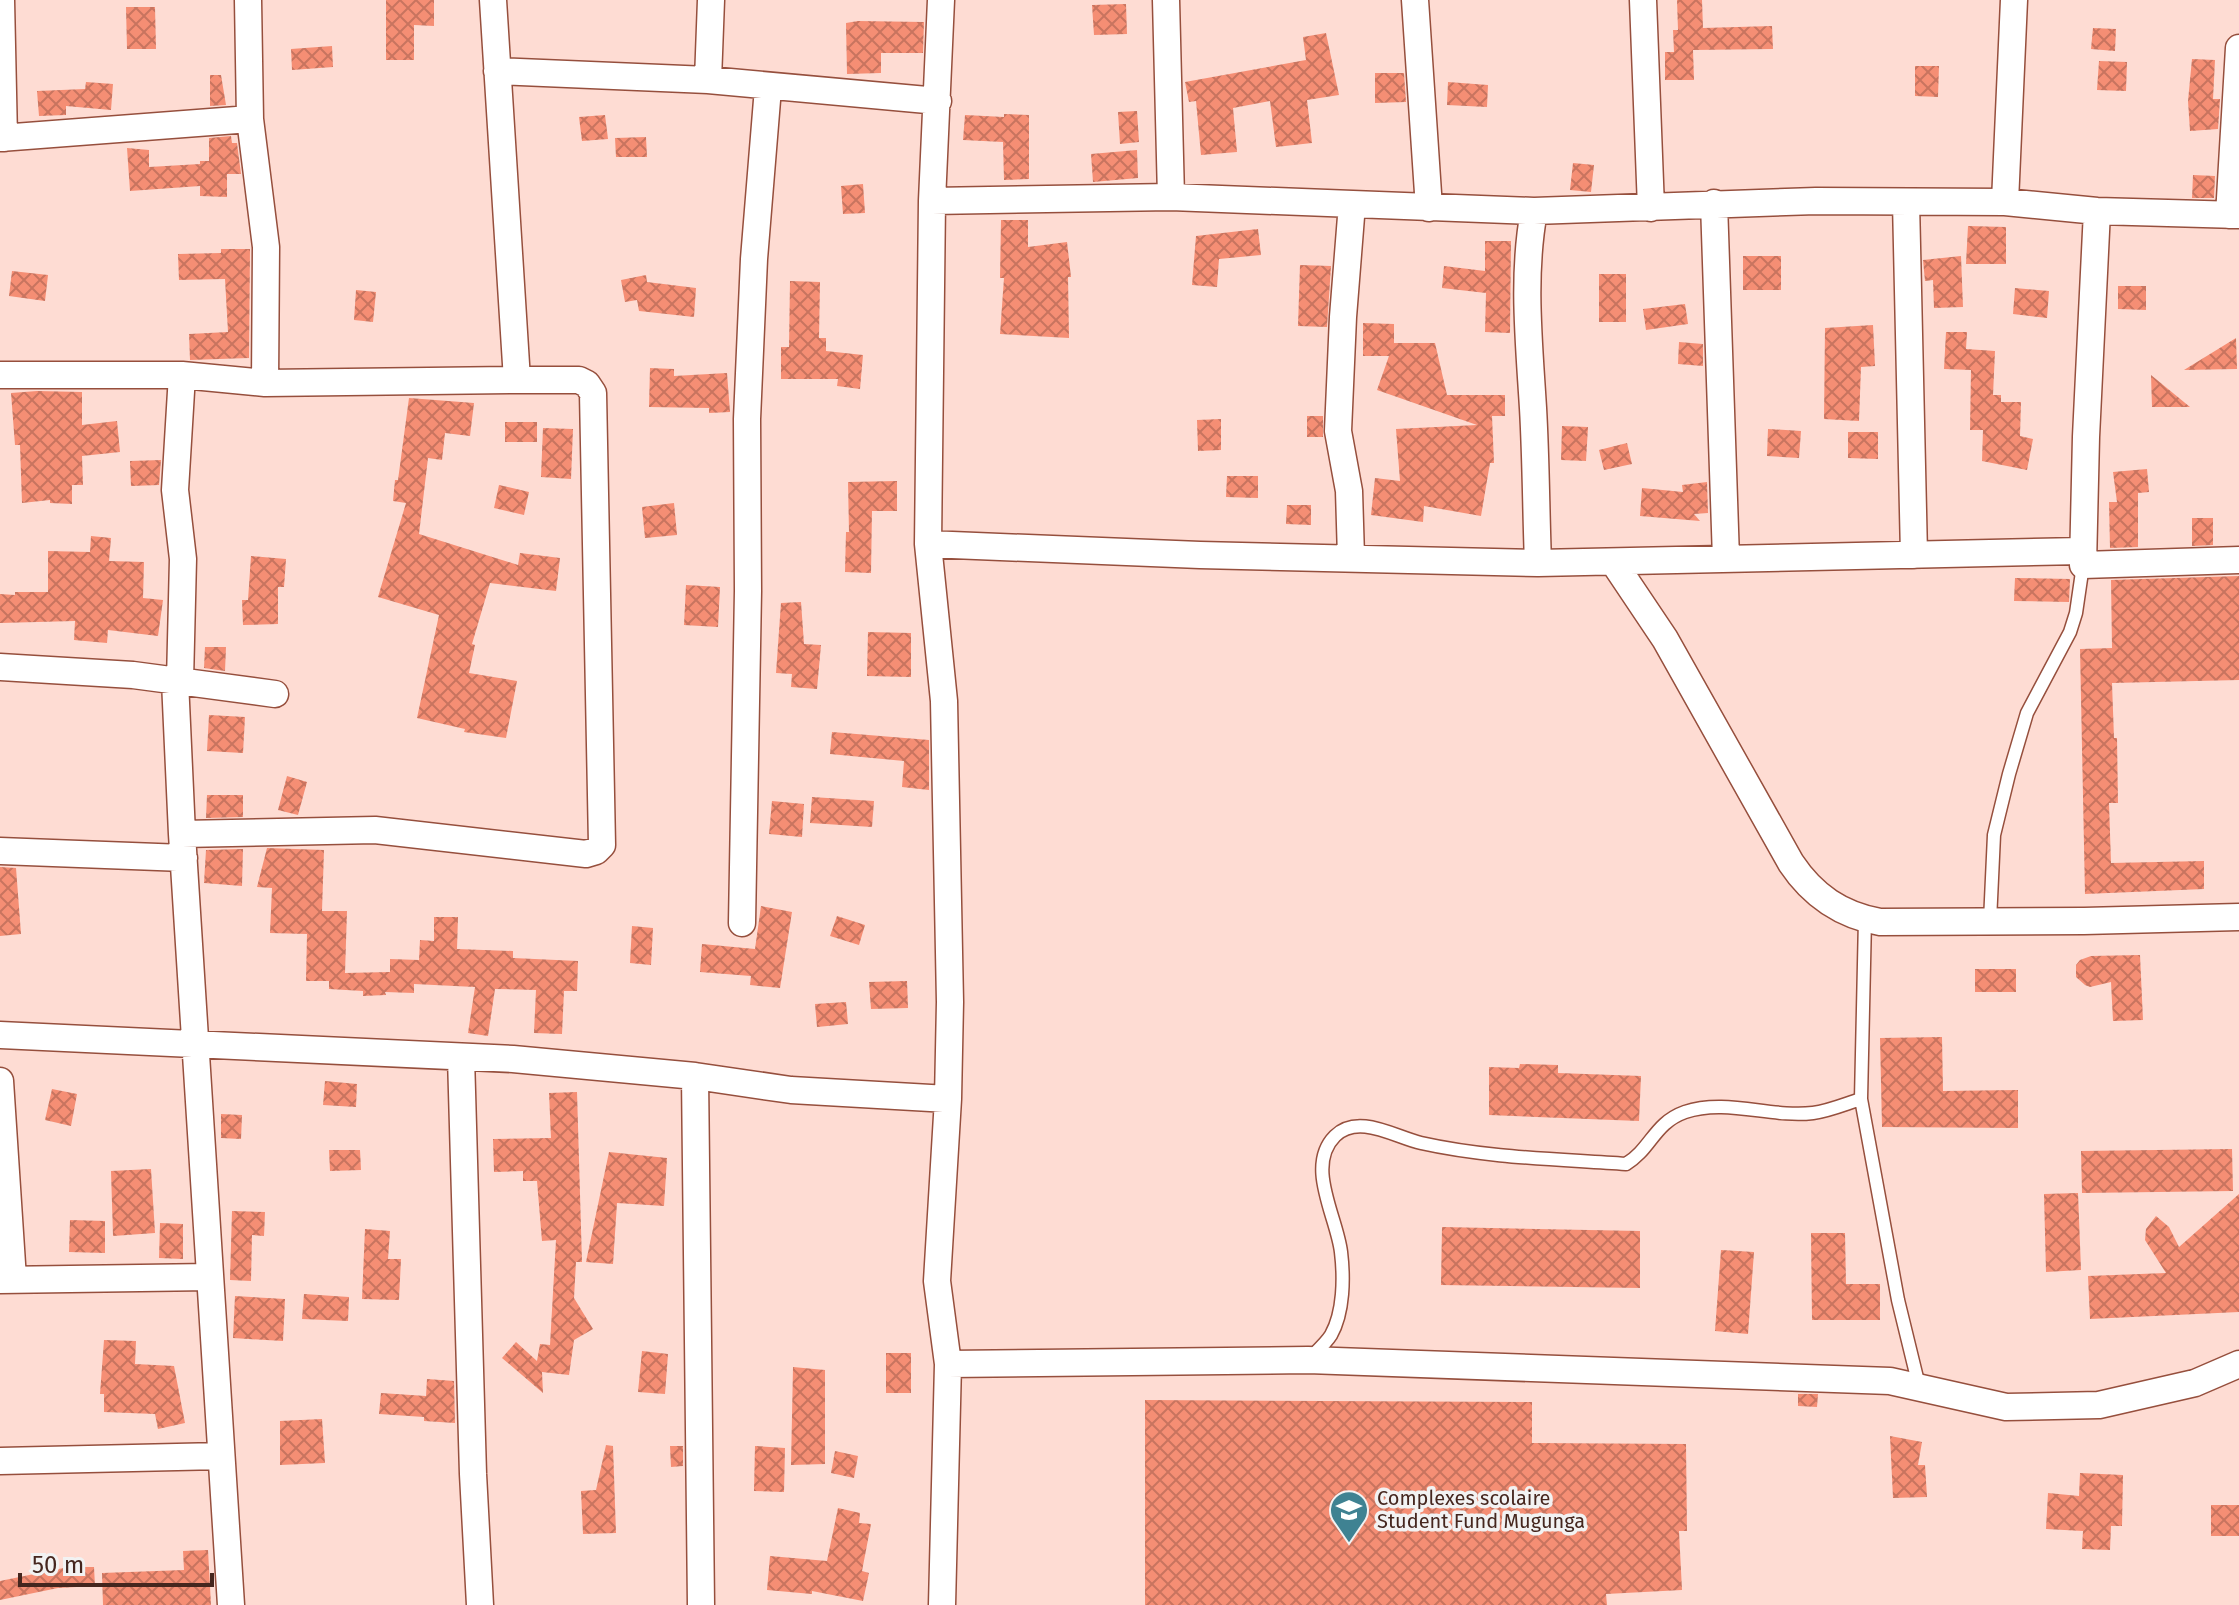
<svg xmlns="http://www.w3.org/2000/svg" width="2239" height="1605" viewBox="0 0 2239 1605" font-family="'Fira Sans',sans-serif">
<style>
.building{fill:url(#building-cross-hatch)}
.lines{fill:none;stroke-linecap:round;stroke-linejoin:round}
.lane-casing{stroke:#964f3d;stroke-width:15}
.street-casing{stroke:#964f3d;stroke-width:29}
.lane{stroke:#fff;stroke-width:12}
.street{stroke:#fff;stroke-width:26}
.labels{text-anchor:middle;stroke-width:7;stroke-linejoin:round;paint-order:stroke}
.poi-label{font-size:20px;fill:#45261e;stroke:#f2f2f2;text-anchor:start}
</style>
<defs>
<pattern id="building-cross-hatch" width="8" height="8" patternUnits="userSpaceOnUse" patternTransform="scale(2)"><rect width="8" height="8" fill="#f58e74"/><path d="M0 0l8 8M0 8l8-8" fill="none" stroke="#c8745f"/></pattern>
</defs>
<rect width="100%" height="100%" fill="#fedcd3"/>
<path class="building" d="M386 0H434V26L414 25V60H386Z
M1677 0H1702L1703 28 1772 26 1773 49 1693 50 1694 80H1665V52H1674L1673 30H1678Z
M1126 4 1127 34 1094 35 1092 5Z
M126 7H155L156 49H127Z
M858 21 924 22 923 53H881V73L847 74 846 23Z
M2093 28 2116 29 2115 51 2091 49Z
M1326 33 1339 95 1307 100 1312 143 1276 147 1270 101 1233 108 1237 152 1201 155 1196 101 1189 102 1185 82 1306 60 1303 37Z
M332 46 333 67 292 70 291 49Z
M2192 59 2215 60 2213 99H2220L2218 129 2190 131 2188 101Z
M2099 61 2127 62 2126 91 2097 90Z
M1915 66H1939L1938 97 1915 96Z
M1375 73H1404L1406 102 1375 103Z
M210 75H221L226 105 210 106Z
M86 82 113 84 111 110 66 106V115L39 116 37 91 85 89Z
M1448 82 1488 85 1487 107 1447 105Z
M1137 111 1139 142 1120 144 1118 112Z
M1004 114 1029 115V179L1004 180 1003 142 963 140 965 115 1004 117Z
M605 115 608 139 582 141 579 117Z
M231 136 232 143H237L241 174H227V197L200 196V186L130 191 127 148 149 150V167L200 164V161H209V138Z
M646 137 647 157H616L615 138Z
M1137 150 1138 178 1093 182 1091 154Z
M1573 163 1594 165 1591 192 1570 190Z
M2193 175 2215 176 2214 198H2192Z
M863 184 865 213 843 214 841 186Z
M1001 220H1028V247L1067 242 1071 277H1068L1069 338 1000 334 1004 278H1000Z
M1968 226 2006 227V264H1966Z
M1258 229 1261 255 1219 259 1217 287 1192 285 1196 236Z
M1485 241H1511L1510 333 1485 332 1486 293 1442 288 1444 266 1485 271Z
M221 249H250L249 358 190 360 189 334 228 332 225 279 179 280 178 254 221 253Z
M1743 256H1781V290H1743Z
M1961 256 1963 307 1934 308 1933 280 1925 281 1923 260Z
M1300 265 1331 266 1327 327 1298 326Z
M12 271 48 275 45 301 9 296Z
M1599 274H1626V322H1599Z
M646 275 647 282 696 288 694 317 639 311 637 300 625 302 621 280Z
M790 281 820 282 819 338H826V351L863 355 860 389 837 386 838 379H781V347H789Z
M2118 286H2146V310L2118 309Z
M2015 288 2049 291 2047 318 2013 314Z
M356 290 376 292 373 322 354 320Z
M1685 304 1688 324 1646 330 1643 309Z
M1363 323 1394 324V343H1435L1447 395H1505V416H1492L1494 463H1490L1481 516 1424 506 1423 522 1371 515 1375 478 1400 481 1396 429 1477 425 1377 390 1389 356H1363Z
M1873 325 1875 366 1861 367 1859 421 1824 419 1825 328Z
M1946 332H1967L1966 349 1995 351 1993 395H2001V402H2021L2020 436 2033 439 2027 470 1982 461 1983 430H1970L1971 370 1944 369Z
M2236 338 2237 369 2184 370Z
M1679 342 1703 344V366L1678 364Z
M650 368 674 369V376L727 373 730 412 709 413V408L649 407Z
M2151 375 2190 407H2152Z
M37 391 82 392V425L117 421 120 452 82 456 83 485H72V504L50 503V500L22 503 20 445H15L11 393Z
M409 398 474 403 470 436 445 433 442 460 428 458 419 534 518 565 520 553 560 558 556 591 490 583 472 644 475 645 469 673 517 681 506 738 464 732 465 729 417 718 439 615 378 597 406 503 393 501 395 480H398Z
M1307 416H1323V437H1307Z
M1221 419V450L1198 451 1197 420Z
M505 422H537V442H505Z
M1562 426 1588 427 1586 461 1561 460Z
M543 428 573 429 571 479 541 477Z
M1768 429 1801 431 1799 458 1767 456Z
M1848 432H1878V459L1848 458Z
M1627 443 1632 464 1604 470 1599 450Z
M161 460 159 485 131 486 130 461Z
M2147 469 2149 492 2138 493V547L2110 548 2109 502H2117L2113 472Z
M1227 476H1258V498L1226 497Z
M897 481V511H872L871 573 845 572 846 532H849L848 482Z
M1707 482 1708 513 1694 514 1700 521 1640 516 1642 488 1683 492 1682 485Z
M499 485 529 492 524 515 494 508Z
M674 503 677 535 645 538 642 507Z
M1287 505H1311V525L1286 524Z
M2192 518H2213V545L2192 546Z
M91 536 111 538 109 561 144 562 143 598 163 600 158 636 108 630 107 643 74 640 75 621 0 623V594L15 595V592H48V551L90 552Z
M251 556 286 559 284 587H278V624L243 625 242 600H248Z
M2239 576V680L2112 683 2114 738H2117L2118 803H2109L2111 863 2204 861V889L2085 894 2080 649 2112 648 2111 580Z
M2015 578 2070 579 2069 602 2014 601Z
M686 585 720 587 718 627 684 625Z
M801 602 804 644 821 645 817 689 791 687 792 674 776 673 781 603Z
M868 632 911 633V677L867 676Z
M205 647H226L225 671 204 668Z
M209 715 245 717 243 753 207 751Z
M832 732 929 740V790L902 787 904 761 830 754Z
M287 776 307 782 298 815 278 810Z
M207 795H243V817L206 818Z
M812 797 874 801 872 827 810 823Z
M772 801 804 804 802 837 769 834Z
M267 848 324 850 322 911H347L345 973 390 972V959L419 960 420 940 434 941V917H458L457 949 513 951V958L578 961 577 991H564L562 1034 534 1033 536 990 495 989 488 1036 468 1033 475 987 414 984V993L385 992 386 995 363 996V991L329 989V981H306L307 934 270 933 272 888 257 887Z
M243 849 242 886 204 883 206 850Z
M0 867 16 868 21 934 0 936Z
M761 906 792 912 780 988 750 985 751 976 700 972 702 944 755 949Z
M837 916 865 925 859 945 830 936Z
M632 926 653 928 651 965 630 963Z
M2140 955 2143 1020 2113 1021 2111 982 2090 987 2085 985 2076 977V965L2080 960 2091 956Z
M1975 969H2016V992H1975Z
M907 981 908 1008 871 1009 869 982Z
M846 1002 848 1024 817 1027 815 1004Z
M1942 1037 1943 1091 2018 1090V1128L1882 1127 1880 1038Z
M1520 1064 1558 1065V1073L1641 1076 1639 1121 1489 1115V1067L1519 1068Z
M325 1081 357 1084 356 1107 323 1105Z
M52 1089 77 1094 71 1126 45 1120Z
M577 1092 582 1262H576L574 1298 593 1329 574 1340 569 1375 542 1372 543 1393 502 1358 516 1342 537 1361 540 1344 550 1345 556 1240 542 1241 537 1181H523V1171L494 1172 493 1139 551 1138 549 1093Z
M221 1114 242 1115 241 1139 221 1138Z
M2232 1149 2233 1191 2082 1193 2081 1151Z
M329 1150H360L361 1170 330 1171Z
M609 1152 667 1158 664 1206 617 1203 613 1264 586 1262Z
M151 1169 155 1233 113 1236 111 1171Z
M2078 1193 2081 1270 2046 1272 2044 1194Z
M2239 1194V1312L2090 1319 2088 1276 2166 1273 2145 1240 2146 1229 2156 1216 2169 1227 2179 1247Z
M232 1211 265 1212 264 1236 252 1235 251 1281 230 1280Z
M70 1220 105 1221V1253L69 1252Z
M160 1223 183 1224V1259L159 1258Z
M1442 1227 1640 1231V1288L1441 1285Z
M365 1229 390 1231 388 1259H401L399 1300 362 1299Z
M1811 1233H1845L1846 1284H1880V1320H1812Z
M1721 1250 1754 1252 1748 1334 1715 1331Z
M304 1294 349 1297 348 1321 302 1319Z
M235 1296 285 1299 283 1341 233 1338Z
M104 1340 136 1341 135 1364 174 1366 185 1423 158 1429 155 1414 104 1412V1394H100Z
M642 1351 668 1354 665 1394 638 1392Z
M886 1353H911V1393H886Z
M793 1367 825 1370V1464L791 1465Z
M427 1379 454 1381 455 1423 424 1421V1417L379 1414 381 1393 426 1396Z
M1798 1394H1818L1817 1407 1798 1406Z
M1145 1400 1532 1402V1443L1686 1444 1687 1531H1679L1682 1590 1606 1594 1607 1605H1145Z
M322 1419 325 1463 280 1465V1421Z
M1890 1436 1922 1442 1918 1465H1925L1927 1497 1893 1498Z
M606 1445 613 1446 616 1533 583 1534 581 1491 596 1490Z
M670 1446H683V1466L671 1467Z
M755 1446 785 1448 784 1492 754 1491Z
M835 1451 858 1456 854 1478 831 1473Z
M2080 1473 2123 1475 2122 1526H2111L2110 1550 2082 1549 2083 1531 2046 1529 2048 1493 2079 1496Z
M2211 1505H2239V1536H2211Z
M838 1508 860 1513 859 1523 871 1524 862 1571 869 1573 863 1601 812 1591V1594L767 1590 770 1556 827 1561Z
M208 1550 211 1605H103L102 1573 184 1570 183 1551Z
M83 1564V1567H94L95 1586 58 1588 0 1600V1581Z"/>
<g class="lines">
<defs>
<path id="lane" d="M1865 919 1861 1099 1898 1300 1919 1386
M1990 921 1994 835 2009 774 2027 713 2070 632 2076 613 2083 565
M1310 1358C1317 1351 1326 1343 1331 1335 1344 1312 1344 1277 1341 1252 1337 1217 1305 1166 1335 1136 1358 1113 1395 1137 1421 1143 1488 1158 1558 1159 1626 1164 1651 1149 1654 1123 1685 1112 1726 1098 1771 1118 1813 1113 1829 1111 1845 1104 1861 1099"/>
<path id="street" d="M1 0 4 138
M248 0 250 119 266 247 265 383
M941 0 932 201 928 544 944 701 950 1002 948 1099 937 1281 948 1364 942 1605
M1166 0 1171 197
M1415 0 1429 208
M1643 0 1651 208
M497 71 708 80 938 101
M708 80 711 0
M0 138 250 119
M932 201 1171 197 1534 211 1816 201 2005 202 2097 211 2239 215
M1906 202 1914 555
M2005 202 2014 0
M1714 203 1726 559
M1534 211C1522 276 1529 342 1533 408 1536 460 1536 511 1538 563
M2097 211 2086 437 2083 565 2239 560
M2229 215 2239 48
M0 375H182L265 383 517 380 493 0
M928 544 1200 555 1538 563 2082 551
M1351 557 1349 491 1338 431 1343 317 1352 204
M1614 563 1665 639 1791 863C1813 896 1841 915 1880 922L2084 921 2239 917
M0 667 133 675 275 694
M175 681 182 834 231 1605
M180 681 183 559 175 490 182 375
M182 834 375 830 586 854 596 851 602 845 593 393 587 384 579 380H517
M0 851 184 858
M742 923 748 591 747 419 754 259 768 88
M0 1035 513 1059 695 1076 791 1090 948 1099
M461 1057 473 1474 480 1605
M695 1076 701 1605
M0 1081 13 1279
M0 1280 210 1277
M948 1364 1308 1360 1890 1381 2006 1407 2099 1405 2195 1383 2239 1364
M0 1461 221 1456"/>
</defs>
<use href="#lane" class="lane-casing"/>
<use href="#street" class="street-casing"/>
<use href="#lane" class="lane"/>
<use href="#street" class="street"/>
</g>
<defs>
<symbol id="school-pin" viewBox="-11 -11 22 30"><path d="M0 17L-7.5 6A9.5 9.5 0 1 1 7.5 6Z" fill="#3f8292" stroke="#f2f2f2"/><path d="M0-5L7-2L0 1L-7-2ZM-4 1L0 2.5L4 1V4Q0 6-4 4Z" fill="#fff"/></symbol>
</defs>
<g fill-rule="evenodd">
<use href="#school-pin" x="1327" y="1488" width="44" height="60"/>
</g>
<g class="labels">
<g class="poi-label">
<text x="1377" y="1505">Complexes scolaire<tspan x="1377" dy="23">Student Fund Mugunga</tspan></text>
</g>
</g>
<path d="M20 1573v12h192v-12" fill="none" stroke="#45261e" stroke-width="4"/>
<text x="32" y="1573" font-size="24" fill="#45261e" stroke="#f2f2f2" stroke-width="6" paint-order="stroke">50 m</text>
</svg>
